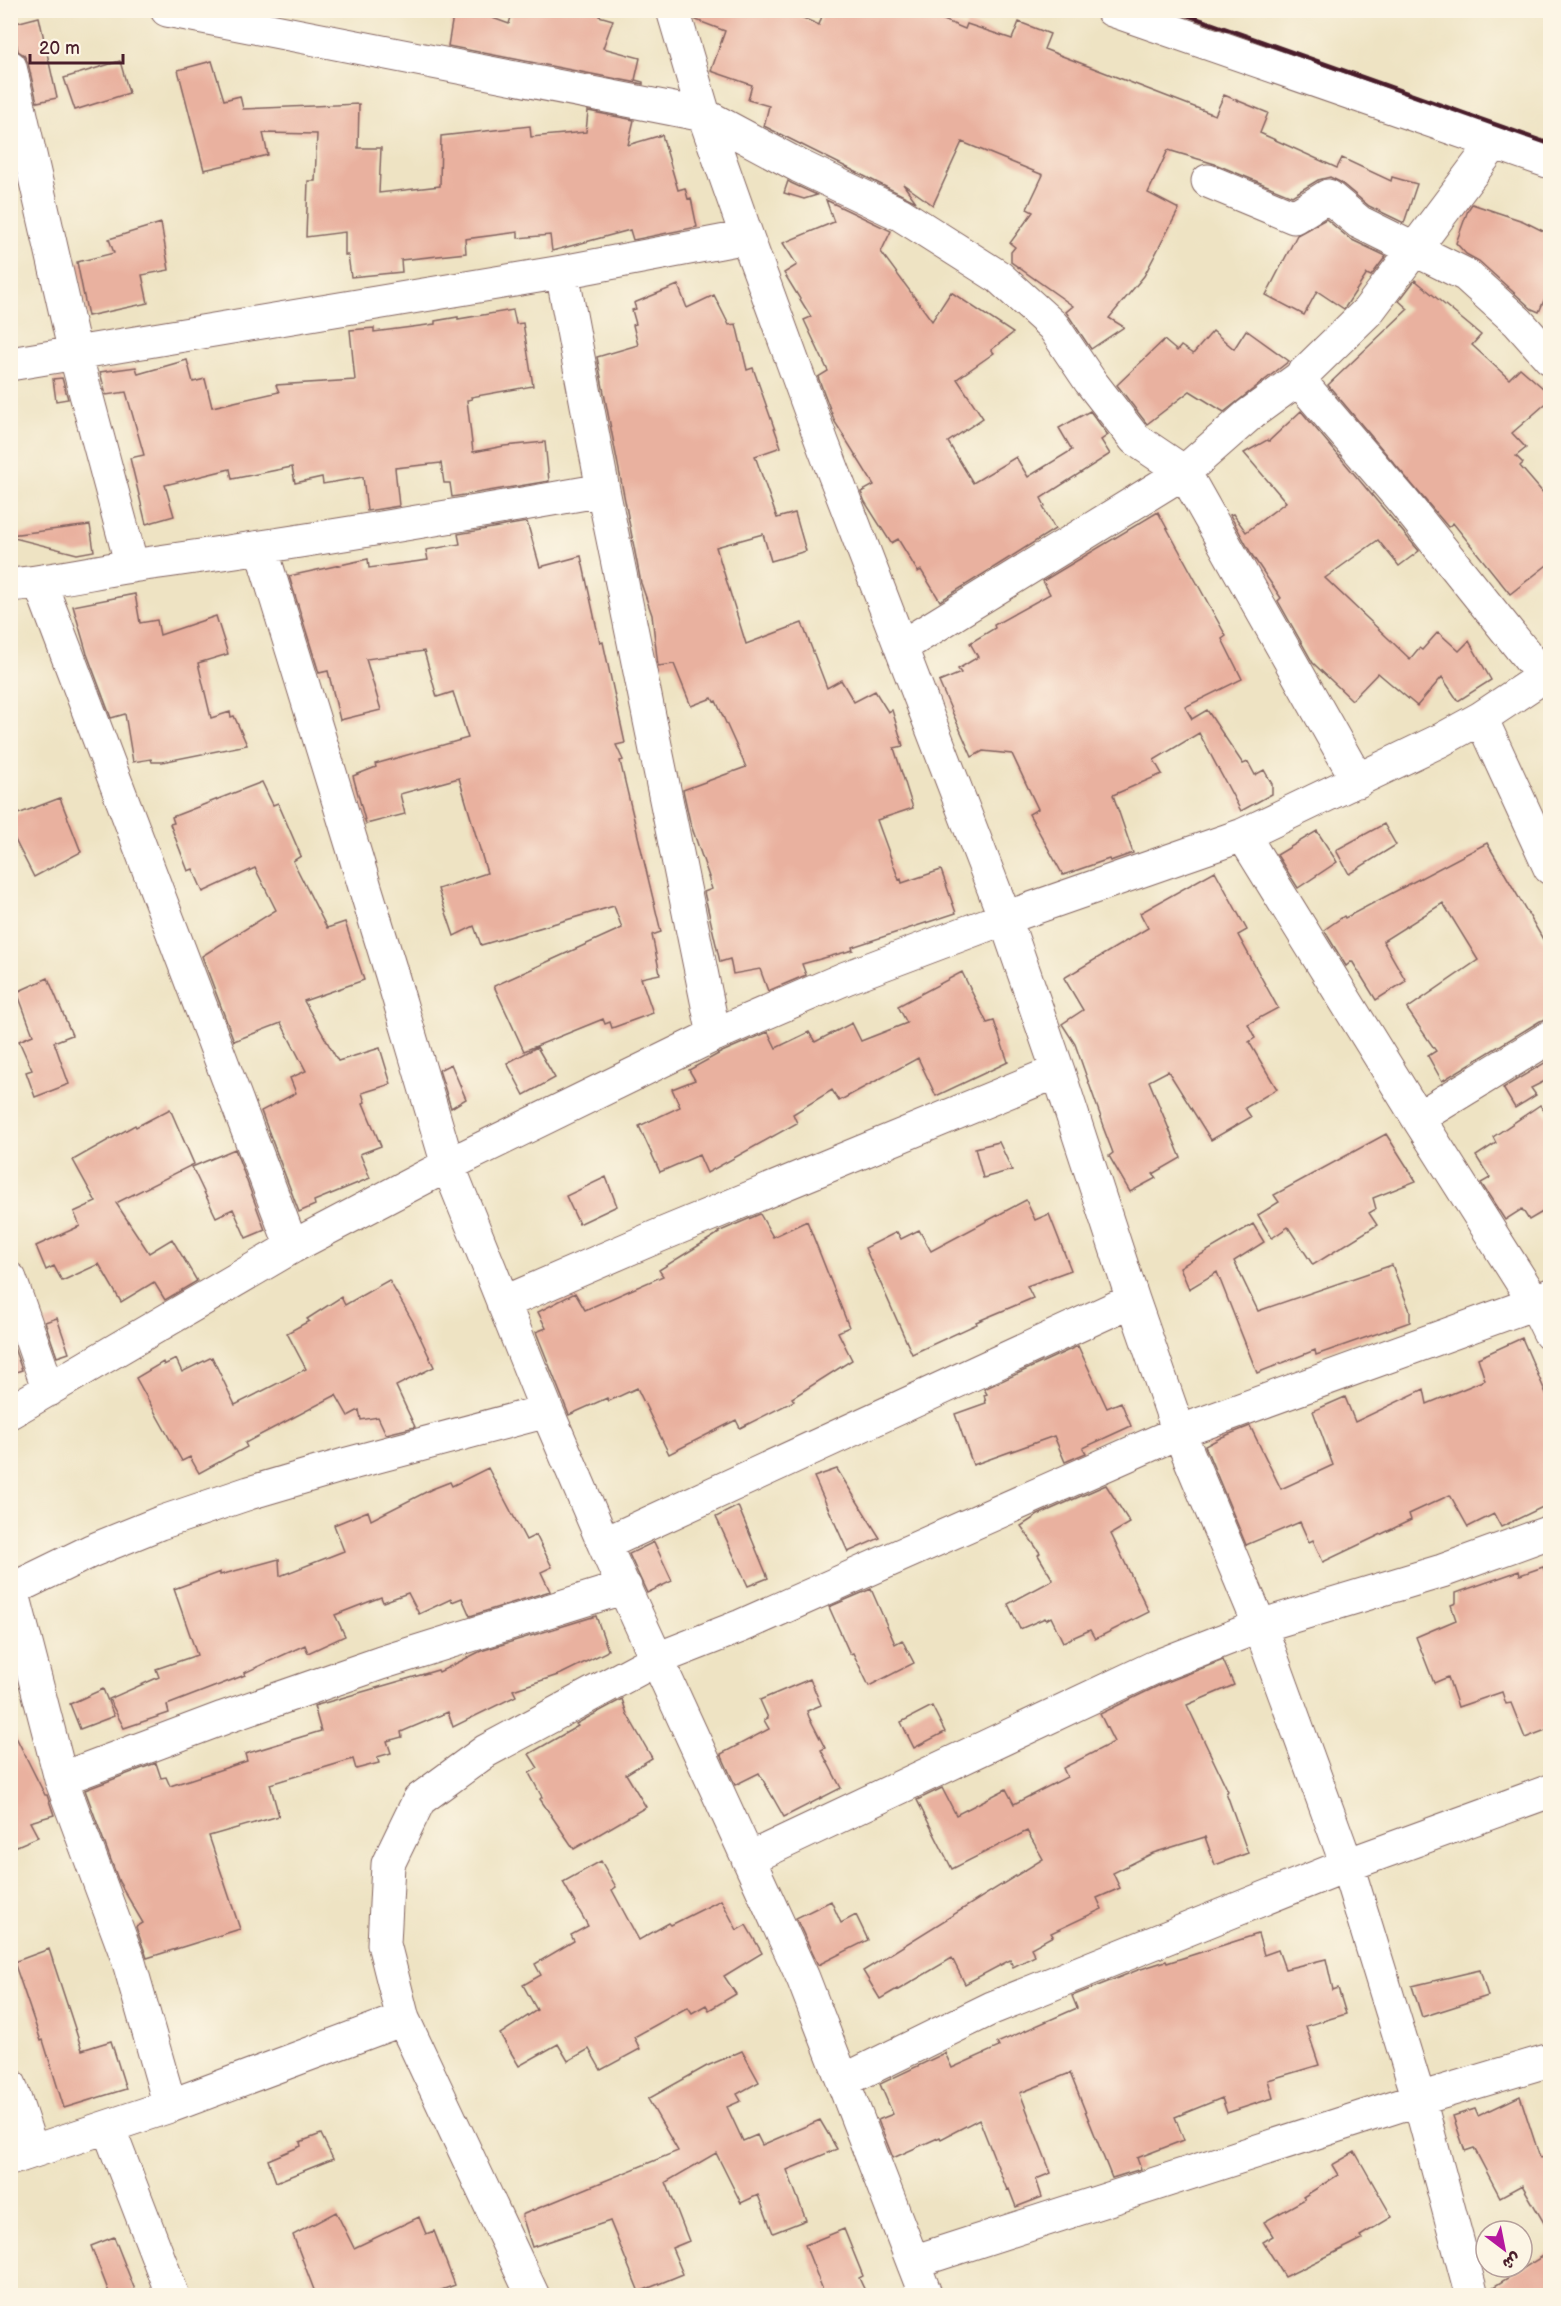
<svg xmlns="http://www.w3.org/2000/svg" width="1561" height="2306" viewBox="0 0 1561 2306" font-family="'Balsamiq Sans','Playpen Sans Arabic',sans-serif">
<style>
.building{fill:#e9b19f}
.lines{fill:none;stroke-linecap:round;stroke-linejoin:round}
.minor-casing{stroke:#836460;stroke-width:35}
.minor{stroke:#fff;stroke-width:33}
.rail{stroke:#4a1f2b;stroke-width:4.5}
</style>
<rect width="100%" height="100%" fill="#fcf5e5"/>
<filter id="ink" filterUnits="userSpaceOnUse"><feTurbulence type="fractalNoise" baseFrequency=".0167" numOctaves="2"/><feDisplacementMap in="SourceGraphic" scale="12" xChannelSelector="R" yChannelSelector="G"/><feConvolveMatrix kernelMatrix="1 2 1 2 8 2 1 2 1" color-interpolation-filters="sRGB"/></filter>
<filter id="wash" filterUnits="userSpaceOnUse"><feTurbulence type="fractalNoise" baseFrequency=".008" numOctaves="4" result="noise"/><feDisplacementMap in="SourceGraphic" scale="24" xChannelSelector="R" yChannelSelector="G"/><feGaussianBlur stdDeviation="1.35" result="paint"/><feColorMatrix in="noise" values="0 0 0 0 0 0 0 0 0 0 0 0 0 0 0 0 0 1.4 0 .05"/><feComposite in="paint" operator="in"/></filter>
<g filter="url(#wash)">
<rect width="100%" height="100%" fill="#eee3c3"/>
<g id="blocks">
<path class="building" d="M454 10H471L509 24 513 10H602L599 16 613 20 603 48 640 58 635 80 643 82V84L448 46Z
M693 10H785L819 25 824 10H920L965 29 967 24 1012 39 1019 22 1050 34 1044 49 1215 115 1224 95 1268 113 1260 133 1337 168 1342 158 1391 181 1392 177 1417 184 1404 223 1369 206 1340 182 1330 177 1318 180 1292 196 1215 164 1168 150 1148 193 1179 209 1144 276 1109 318 1124 327 1091 349 1066 312 1073 306 1011 262V252L1015 247 1010 243 1033 212 1027 209 1043 175 962 142 933 205 903 184 916 202 764 126 769 106 748 100 752 85 711 71 725 31 696 20Z
M39 17 57 98 37 102 28 63 24 55 18 51 12 24Z
M120 61 129 93 75 110 64 78Z
M212 61 224 100 240 96 243 109 359 104 358 148H381L379 193 440 186 441 136 530 126 531 137 586 132 588 111 634 120 628 145 662 135 678 190 685 188 688 199 691 198 697 227 633 240 630 230 552 251 550 235 518 238V232L465 239 466 253 401 260 402 272 351 277 348 255H345V232L306 237 308 181H315L317 134 263 133 268 155 204 170 178 70Z
M788 181 791 183 817 195 804 199 784 193Z
M826 200 891 231 881 252 932 321 951 292 1013 333 991 350 994 353 957 379 983 418 948 442 973 483 1016 457 1028 477 1072 450 1059 428 1090 411 1108 435 1101 440 1110 454 1041 498 1045 506 1043 507 1055 529 940 601 921 570 918 572 898 539 891 543 865 502 861 492 874 485 835 422 818 377 828 371 804 320 811 317 784 273 797 265 783 243 834 222Z
M1472 204 1523 221 1551 235V284L1539 312 1532 309 1479 261 1466 254 1456 243 1468 210Z
M1326 219 1350 239 1386 256 1371 276 1367 274 1344 309 1317 291 1304 315 1266 295 1297 235Z
M161 223 169 270 142 275 148 303 88 316 77 262 114 253 109 239Z
M1415 280 1481 335 1472 345 1509 379 1520 368 1551 395V399L1512 433 1526 448 1516 456 1523 463 1520 466 1551 502V562L1510 594 1453 523 1448 527 1328 385 1408 309 1399 301Z
M678 285 687 308 714 295 729 325 736 324 747 370 753 368 781 447 755 456 777 518 795 513 806 551 771 561 763 534 716 547 746 644 802 623 827 688 841 680 854 702 875 691 888 712 892 710 903 746 894 748 913 808 877 820 899 880 901 879 902 883 941 870 956 913 852 947 853 950 802 964 806 975 768 991 760 969 733 974 730 959 720 962 704 892 712 889 708 877H709L690 822 683 790 746 767 716 701 714 702 712 698 691 706 674 664 658 666 652 615 641 583 597 357 638 345 633 325 636 324 632 310 636 309 634 303Z
M513 310 516 324 523 323 533 386 471 397 472 399 467 400 473 452 504 446 545 442 549 481 452 497 450 483H444L441 463 395 468 399 506 367 511 363 477 323 484 322 477 295 483 292 467 232 479 230 469 165 485 174 516 146 524 130 458 144 455 126 392 106 395 100 372 136 367 138 374 187 360 193 382 205 379 212 407 279 392 276 385 355 380 350 330 374 328V332L435 324V321L458 317V319Z
M1246 330 1289 361 1224 412 1190 391 1147 424 1117 385 1164 340 1177 351 1181 346 1193 354 1213 331 1234 349Z
M62 378 68 399 56 401 53 379Z
M1301 411 1419 551 1399 566 1378 540 1325 578 1410 659 1419 648 1422 650 1438 632 1459 651 1469 641 1491 680 1458 701 1442 677 1417 706 1378 673 1352 700 1313 663 1278 601 1281 598 1252 555 1230 515 1233 514 1246 532 1286 502 1244 453 1267 440 1269 441Z
M1158 512 1226 636 1222 639 1242 679 1185 707 1192 719 1207 710 1243 764 1248 762 1255 775 1264 770 1272 784V794L1241 811 1199 733 1154 760 1162 774 1113 795 1133 853 1110 861 1109 859 1063 875 1029 814 1038 809 1012 754 983 751 972 757 939 682 961 673 958 669 978 657 970 643 995 628 994 625 1050 594 1043 581Z
M527 522 540 567 581 556 600 643 603 642 625 743 616 745 623 760 620 761 661 932 652 935 660 974 641 978 653 1013 612 1028 610 1022 605 1024 603 1019 524 1051 494 986 622 928 614 906 481 945 474 926 454 936 438 889 487 873 459 778 400 794 405 814 366 824 353 776 376 767 375 764 468 738 453 692 437 697 424 651 366 659 381 710 340 720 328 671 319 673 289 576 368 559 369 568 428 560 426 550 460 544 458 534Z
M90 525 94 551 77 554 10 537V535Z
M135 594 140 623 157 620 160 635 216 616 228 654 198 663 211 718 230 712 231 717 234 716 247 745 162 762H152L151 759 133 762 125 714 111 718 87 654 73 606Z
M262 782 273 805 278 803 301 856 293 861 327 928 345 922 364 980 304 1001 338 1061 380 1048 391 1084 362 1093 365 1102 363 1103 381 1146 360 1154 370 1178 314 1201 315 1205 299 1212 261 1111 296 1093 290 1078 306 1071 281 1023 234 1041 202 956 276 910 255 868 203 892 193 869 188 871 170 824 174 823 172 817Z
M60 798 81 852 34 877 10 830V817Z
M1384 824 1396 845 1349 874 1336 850Z
M1317 831 1337 862 1298 888 1277 855Z
M1487 843 1551 953V1018L1540 1021 1442 1081 1428 1056 1436 1051 1407 1009 1478 960 1443 903 1383 941 1406 981 1376 1000 1352 961 1346 966 1324 930 1344 916 1345 918Z
M1215 871 1247 930 1238 935 1278 1008 1248 1024 1255 1038 1249 1042 1277 1089 1245 1108 1251 1117 1211 1140 1168 1071 1149 1081 1181 1158 1153 1174 1156 1178 1130 1192 1109 1156 1113 1153 1103 1127 1104 1126 1075 1044 1062 1024 1083 1010 1064 978 1148 928 1140 913Z
M962 972 987 1023 994 1021 1008 1062 936 1096 918 1058 839 1101 832 1090 793 1114 797 1123 707 1173 699 1155 660 1172 639 1126 680 1107 672 1089 695 1080 689 1070 722 1052 768 1032 776 1048 809 1032 815 1042 852 1023 861 1041 907 1023 898 1006Z
M48 978 72 1035 54 1042 69 1084 35 1097 26 1072 32 1070 19 1041 33 1035 17 992Z
M537 1047 555 1078 524 1095 507 1063Z
M1551 1059V1078L1531 1088 1536 1095 1515 1108 1503 1088Z
M451 1064 466 1099 451 1108 439 1070Z
M1540 1105 1551 1121V1207L1529 1220 1522 1209 1505 1220 1481 1183 1490 1178 1476 1156 1496 1143 1493 1137Z
M170 1109 194 1164 116 1203 149 1253 172 1239 197 1281 165 1300 154 1282 121 1302 99 1264 62 1281 54 1266 46 1270 36 1246 80 1226 74 1212 96 1202 73 1160 135 1125 136 1127Z
M1386 1134 1416 1181 1373 1198 1376 1209 1369 1213 1377 1225 1313 1265 1288 1227 1272 1238 1258 1215 1279 1202 1274 1195Z
M999 1142 1012 1170 983 1178 975 1148Z
M235 1149 265 1230 246 1238 233 1209 216 1217 192 1167Z
M606 1177 617 1206 579 1224 566 1196Z
M1026 1200 1035 1220 1049 1214 1071 1270 1027 1286 1033 1298 976 1322 977 1324 912 1354 865 1248 897 1232 901 1239 919 1230 931 1251Z
M760 1214 773 1237 807 1221 849 1327 838 1332 852 1360 792 1398 794 1401 740 1428 736 1420 669 1454 637 1388 609 1401 607 1398 569 1415 536 1332 546 1328 538 1312 575 1293 585 1310 663 1276 659 1270 719 1233 718 1232Z
M1253 1224 1264 1242 1234 1261 1258 1311 1392 1265 1410 1311V1322L1316 1355 1315 1350 1257 1373 1217 1272 1189 1289 1180 1267Z
M389 1280 413 1322 434 1367 396 1386 415 1427 386 1434 378 1417 361 1420 359 1410 348 1416 336 1395 245 1443 247 1447 199 1473 190 1457 182 1461 136 1378 163 1362 164 1365 176 1359 182 1372 212 1357 235 1405 306 1369 287 1333 309 1321 307 1319 341 1297 345 1305Z
M57 1318 69 1353 57 1357 45 1322Z
M10 1337 22 1370 10 1374Z
M1522 1338 1551 1405V1503L1501 1527 1494 1514 1468 1527 1450 1495 1409 1514 1411 1520 1323 1562 1313 1540 1309 1542 1300 1522 1246 1545 1205 1446 1222 1437 1250 1426 1281 1489 1333 1465 1313 1411 1345 1397 1355 1422 1424 1389 1427 1404 1485 1380 1478 1358Z
M1078 1346 1107 1408 1121 1402 1131 1426 1083 1448 1086 1453 1065 1462 1054 1436 973 1465 955 1414 986 1403 984 1395 987 1394 984 1389Z
M488 1468 526 1540 536 1535 552 1567 541 1572 550 1591 470 1616 462 1598 452 1602 451 1599 419 1614 408 1593 383 1602 381 1597 335 1615 345 1636 308 1653 305 1645 244 1673 245 1675 167 1705 169 1713 124 1728 109 1699 159 1677 156 1669 197 1655 174 1589 220 1572V1575L279 1559 280 1576 344 1551 334 1525 368 1511 371 1520 432 1489 450 1482 452 1486Z
M837 1469 880 1538 848 1552 814 1477Z
M1106 1485 1130 1523 1111 1534 1149 1612 1095 1639 1090 1630 1063 1642 1051 1617 1046 1620 1045 1618 1020 1629 1008 1604 1053 1580 1038 1555 1040 1553 1021 1526 1038 1515Z
M738 1506 768 1578 748 1586 716 1517Z
M654 1542 672 1581 647 1593 629 1554Z
M1543 1567 1551 1587V1728L1525 1738 1511 1703 1506 1704 1502 1692 1458 1707 1448 1677 1434 1683 1416 1637 1456 1620 1451 1605 1456 1603V1593L1519 1571 1520 1575Z
M871 1589 895 1644 902 1640 914 1663 869 1686 853 1653 850 1654 829 1607Z
M596 1616 608 1650 606 1652 561 1674 513 1690 516 1696 453 1727 448 1712 401 1732 402 1737 387 1741 391 1753 377 1757 379 1763 356 1769 353 1759 270 1784 279 1816 209 1836 240 1929 147 1958 136 1927 143 1923 119 1882 85 1790 156 1763 161 1778 166 1777 170 1786 247 1761 245 1754 321 1731 314 1706 438 1670 439 1672 481 1651Z
M1223 1660 1234 1685 1187 1705 1228 1791 1226 1792 1248 1853 1215 1865 1205 1837 1153 1853 1113 1873 1120 1888 1097 1898 1102 1909 1051 1933 1053 1936 1031 1948 1035 1956 1013 1967 1010 1960 965 1984 952 1958 898 1990 897 1989 880 1999 863 1971 1043 1859 1027 1831 952 1869 917 1800 942 1788 956 1815 1006 1789 1014 1804 1067 1777 1063 1768 1114 1742 1100 1714 1162 1684Z
M810 1679 821 1705 807 1711 809 1717 825 1748 821 1750 841 1788 784 1817 759 1773 735 1785 721 1754 769 1729 764 1720 768 1718 760 1700Z
M103 1689 114 1716 80 1729 70 1704Z
M622 1699 627 1714 652 1758 626 1774 646 1807 574 1849 540 1799 542 1797 529 1773 538 1768 529 1754 578 1726 576 1724Z
M932 1706 945 1732 914 1748 901 1722Z
M10 1725 45 1795H47L54 1815 30 1822 38 1837 10 1849Z
M601 1861 616 1887 612 1890 639 1940 669 1923 671 1925 721 1900 737 1930 746 1925 762 1953 724 1976 736 1994 709 2010 706 2005 692 2013 688 2007 634 2037 640 2049 601 2070 589 2049 568 2061 558 2044 519 2066 500 2034 537 2010 523 1985 541 1975 535 1964 574 1941 571 1935 588 1926 563 1882Z
M831 1901 841 1923 856 1915 868 1940 818 1965 796 1918Z
M1258 1934 1264 1955 1278 1950 1285 1969 1326 1959 1333 1990 1338 1988 1346 2014 1306 2026 1319 2065 1268 2080 1273 2098 1227 2113 1222 2098 1175 2117 1184 2140 1137 2158 1141 2169 1112 2178 1070 2073 1020 2093 1051 2173 1036 2179 1042 2197 1016 2207 1009 2189 1007 2190 979 2119 941 2139 940 2137 893 2158 878 2120 893 2114 880 2084 945 2053 952 2068 999 2047 997 2043 1077 2008 1072 1996 1138 1970 1166 1961 1167 1963Z
M49 1949 82 2050 111 2041 126 2089 64 2108 43 2040 41 2041 14 1962Z
M1480 1970 1488 1996 1422 2017 1412 1986Z
M742 2051 759 2082 737 2094 741 2101 727 2107 743 2141 757 2135 762 2145 820 2120 837 2149 787 2170 806 2220 773 2233 758 2195 741 2203 716 2153 666 2182 689 2241 672 2248 683 2274 639 2292 610 2221 532 2247 522 2216 524 2214 678 2151 648 2099 707 2066Z
M1520 2096 1540 2158 1551 2156V2235L1522 2185 1500 2197 1474 2148 1465 2151 1453 2116 1475 2109 1478 2116Z
M321 2134 333 2159 276 2182 268 2160 301 2146 300 2142Z
M1355 2152 1392 2217 1360 2236 1362 2239 1350 2245 1285 2277 1263 2242 1273 2236 1264 2222 1305 2199 1303 2197 1338 2175 1332 2165Z
M336 2212 354 2248 419 2217 426 2234 434 2231 455 2285 428 2295H316L293 2235Z
M844 2229 863 2276 859 2278 867 2295H825L805 2245Z
M114 2237 137 2295H110L91 2246Z
M1551 2251V2285L1534 2295H1490V2289Z"/>
</g>
</g>
<g filter="url(#ink)">
<use href="#blocks" fill-opacity="0" stroke="#836460" stroke-width="1.5"/>
<g class="lines">
<defs>
<path id="minor" d="M167 10 704 115 799 166 900 214 999 277 1053 326 1090 381 1135 439 1184 472 1358 781
M673 10 704 115 747 237 822 442 1005 918 1058 1071 1133 1300 1179 1432 1260 1626 1347 1865 1419 2099 1472 2296
M1112 10 1550 162
M10 67 75 353 132 566
M1208 181 1294 217 1328 196 1359 222 1466 275 1518 322 1550 358
M562 272 603 490 714 1035
M10 364 562 272 747 237
M1298 379 1402 500 1544 677
M261 548 391 972 448 1165 547 1411 604 1544 803 1978 926 2296
M40 583 292 1247
M10 585C56 581 100 570 145 564 298 543 451 517 603 490
M901 647 1184 472 1250 414 1298 379 1368 311 1495 142
M1481 718 1550 868
M1243 835 1418 1118 1535 1303 1550 1334
M1418 1118 1550 1037
M10 1279 49 1390
M503 1303 658 1236 1058 1071
M10 1412 292 1247 448 1165 714 1035 846 978 1005 918 1243 835 1441 740 1481 718 1550 672
M604 1544 1133 1300
M10 1582 61 1779 128 1959 170 2106
M13 1589 91 1551 160 1523 249 1493 344 1465 547 1411
M61 1779 223 1718 381 1663 625 1587
M748 1859 1155 1667 1260 1626 1442 1571 1550 1532
M843 2081 992 2008 1347 1865 1550 1791
M10 2085 32 2151
M108 2127 173 2296
M10 2159 170 2106 403 2019
M913 2262 1419 2099 1550 2060
M533 2296 403 2019 384 1944 388 1864 419 1800 486 1751 657 1659 741 1626 1179 1432 1535 1303 1550 1295"/>
</defs>
<use href="#minor" class="minor-casing"/>
<use href="#minor" class="minor"/>
<path class="rail" d="M1173 10 1550 144"/>
</g>
</g>
<rect width="1561" height="2306" fill="none" stroke="#fcf5e5" stroke-width="36"/>
<g transform="translate(1504 2249) rotate(148)"><circle r="28" fill="#fcf5e5" stroke="#b59f9b" stroke-width="1.5"/>
<path d="M0-4.5L10 22L0 15L-10 22Z" fill="#b5179e"/>
<text y="-9" font-size="16" font-weight="bold" text-anchor="middle" fill="#4a1f2b">ش</text>
</g>
<path d="M30 54v9h93v-9" fill="none" stroke="#4a1f2b" stroke-width="3"/>
<text x="39" y="54" font-size="18" fill="#4a1f2b" stroke="#fcf5e5" stroke-width="4.5" paint-order="stroke">20 m</text>
</svg>
